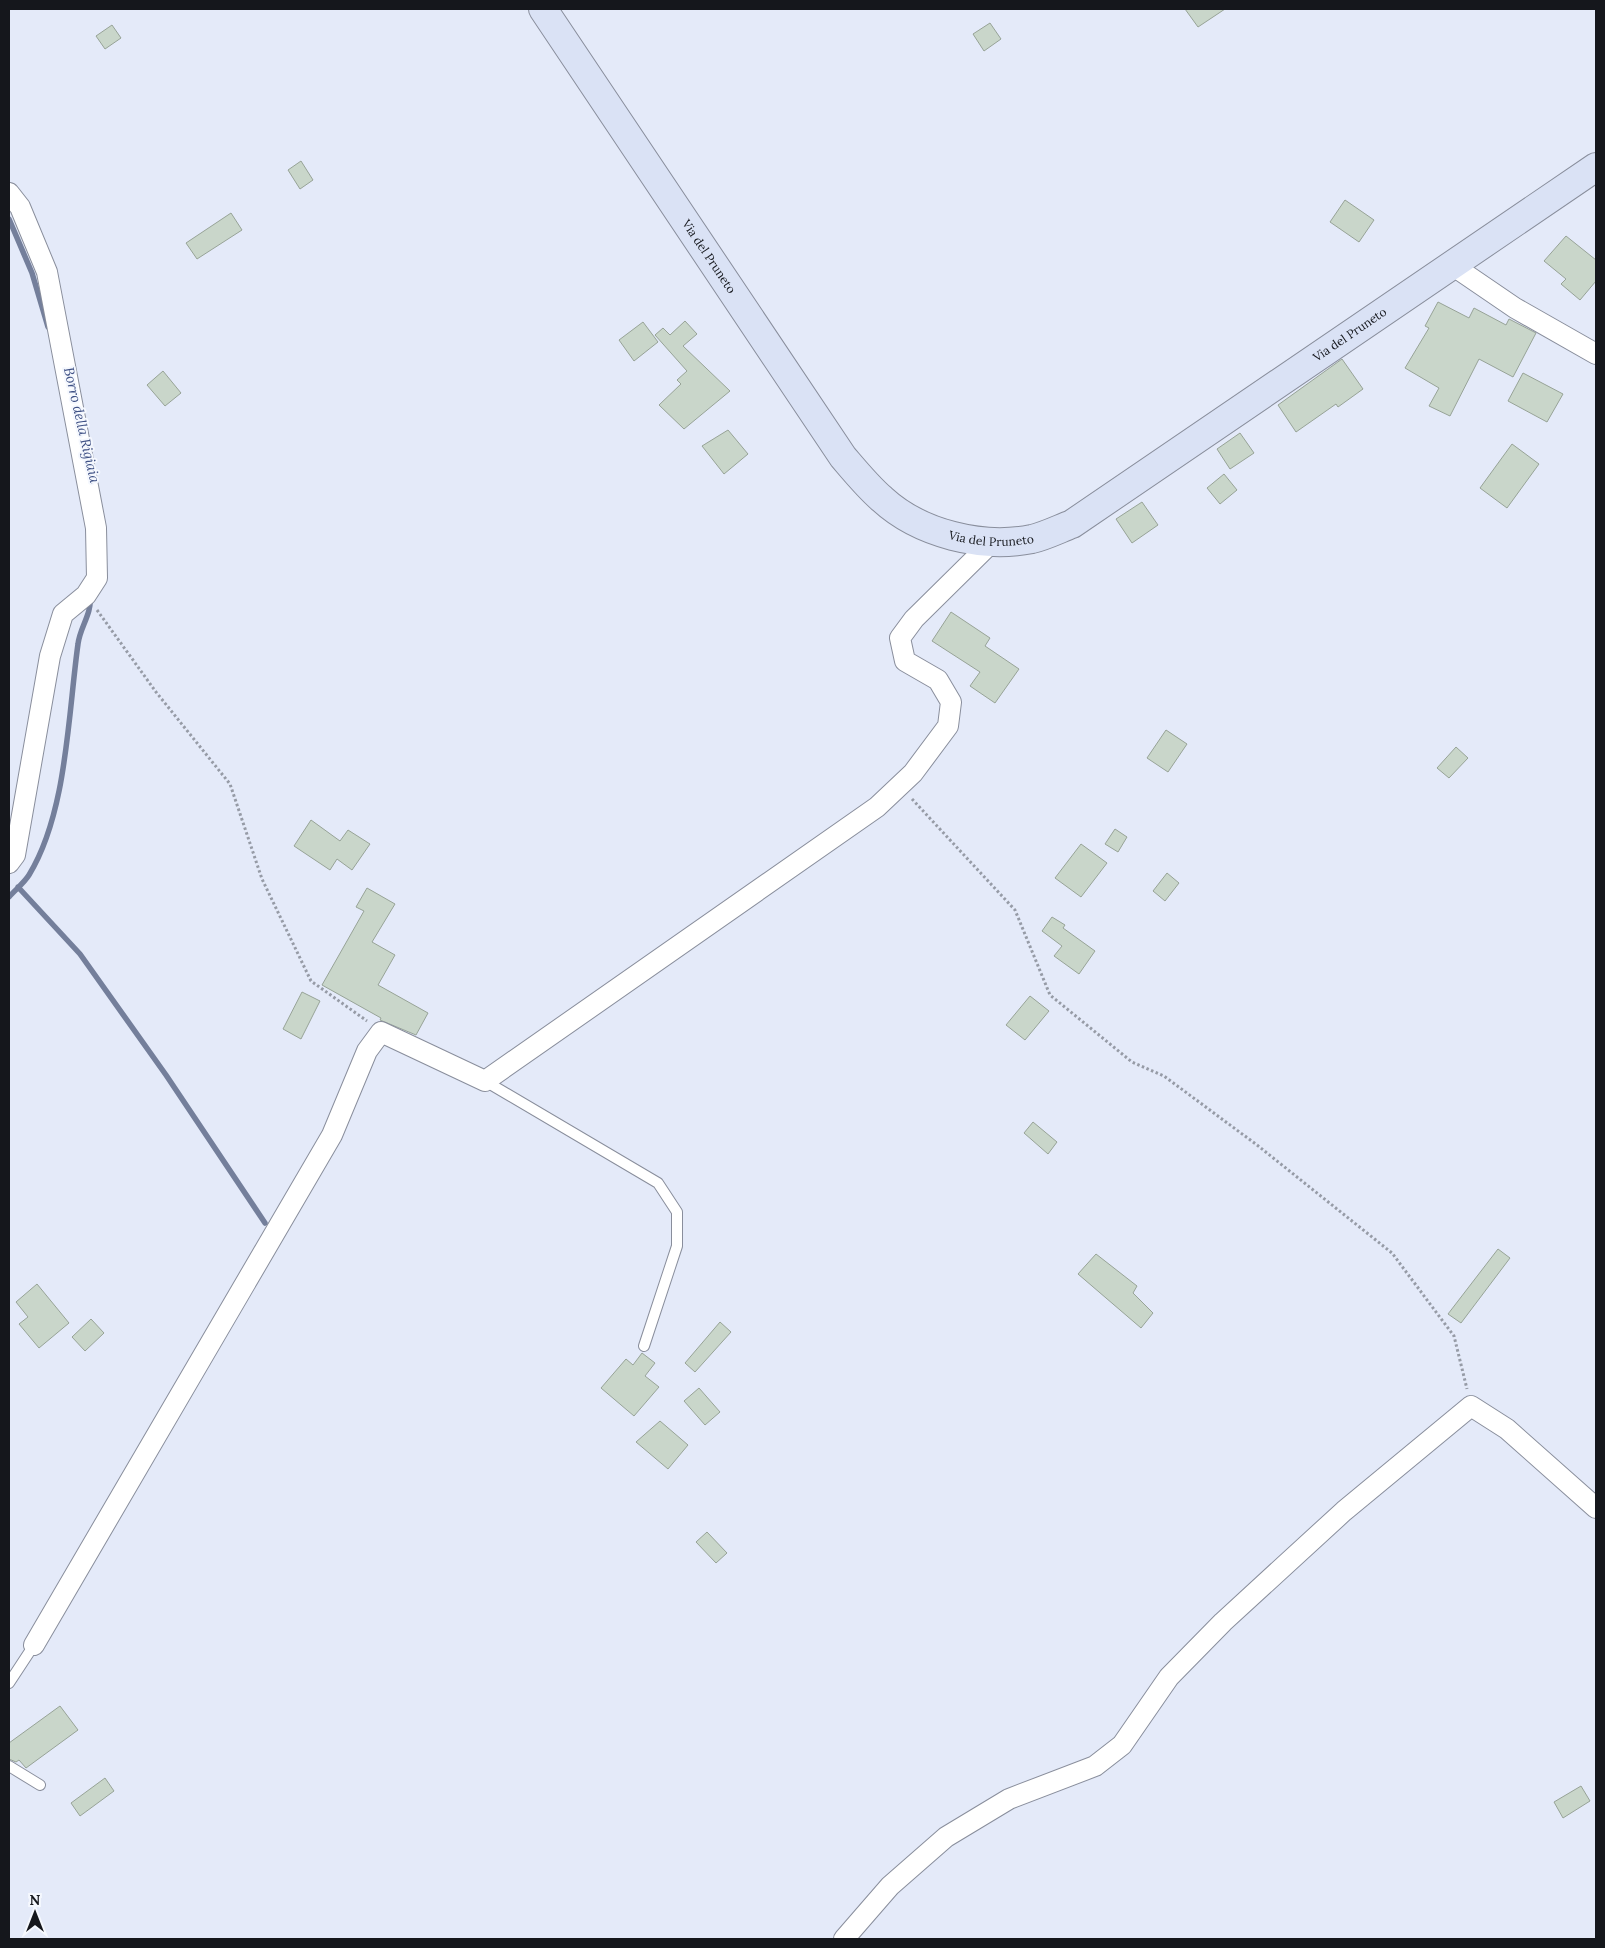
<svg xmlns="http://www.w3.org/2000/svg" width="1605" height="1948" viewBox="0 0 1605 1948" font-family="Lora,serif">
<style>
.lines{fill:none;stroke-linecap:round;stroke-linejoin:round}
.stream{stroke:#747f9b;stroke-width:5.5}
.building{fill:#c9d6ca;stroke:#97a397}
.lane-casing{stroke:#898e9c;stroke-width:12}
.street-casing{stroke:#898e9c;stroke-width:22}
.secondary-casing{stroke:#898e9c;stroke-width:30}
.path{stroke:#969ba6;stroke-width:3;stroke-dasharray:2.5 2.5;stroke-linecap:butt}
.lane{stroke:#fff;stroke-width:10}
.street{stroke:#fff;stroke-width:20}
.secondary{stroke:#dae2f5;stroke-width:28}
.labels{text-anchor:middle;stroke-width:4;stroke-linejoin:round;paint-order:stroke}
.street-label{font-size:12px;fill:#15171c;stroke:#f5f8fe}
.water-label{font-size:14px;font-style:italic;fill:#3f5185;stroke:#f5f8fe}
</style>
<rect width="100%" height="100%" fill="#e4eaf9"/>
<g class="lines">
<path class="stream" d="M9 219 32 273 48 327
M18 887 80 954 166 1075 265 1223
M9 897C15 890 24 883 29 875 67 813 68 715 78 644 80 627 92 614 90 597"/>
</g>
<path class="building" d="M1185 9H1225L1198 27Z
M990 23 1001 39 984 51 973 34Z
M112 25 121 38 105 49 96 36Z
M301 161 313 180 300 189 288 170Z
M1345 200 1374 220 1359 242 1330 222Z
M231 213 242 230 197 259 186 243Z
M1566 236 1596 260V281L1580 300 1561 284 1566 279 1544 261Z
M1438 302 1469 318 1474 308 1506 325 1509 319 1536 333 1513 377 1479 359 1450 416 1429 406 1439 388 1405 368 1429 328 1425 326Z
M685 321 697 334 683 346 730 391 684 429 659 405 681 384 677 380 687 371 655 335 663 328 670 335Z
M643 322 658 342 634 361 619 340Z
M1342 359 1363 389 1338 407 1336 404 1296 432 1278 405Z
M163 371 181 393 165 406 147 385Z
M1523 373 1563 394 1547 422 1508 401Z
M728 430 748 454 724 474 702 446Z
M1240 433 1254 453 1230 469 1217 449Z
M1512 444 1539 464 1507 508 1480 488Z
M1224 474 1237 490 1220 504 1207 488Z
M1142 502 1158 525 1132 543 1116 519Z
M951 612 990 638 985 646 1019 669 995 703 970 686 980 672 932 641Z
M1166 730 1187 744 1168 772 1147 758Z
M1456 747 1468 758 1449 778 1437 768Z
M311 820 340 841 348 830 370 844 352 870 337 859 330 870 294 846Z
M1115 829 1127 837 1118 852 1105 844Z
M1081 844 1107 863 1081 897 1055 878Z
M1167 873 1179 883 1165 901 1153 891Z
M367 888 395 904 372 942 395 955 378 985 428 1013 416 1035 380 1020 381 1018 322 985 364 911 356 907Z
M1052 917 1065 925 1063 928 1095 951 1079 974 1054 956 1062 946 1042 931Z
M302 992 320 1001 301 1039 283 1029Z
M1030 996 1049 1011 1025 1040 1006 1025Z
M1033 1122 1057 1142 1048 1154 1024 1133Z
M1498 1249 1510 1258 1461 1323 1448 1314Z
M1096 1254 1137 1286 1133 1293 1153 1313 1141 1328 1078 1274Z
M37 1284 69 1323 39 1348 19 1324 28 1317 16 1302Z
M91 1319 104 1333 85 1351 72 1337Z
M720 1322 731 1332 695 1372 685 1363Z
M642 1353 655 1363 645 1376 659 1387 634 1416 601 1388 626 1359 633 1365Z
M699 1388 720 1412 705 1425 684 1401Z
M660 1421 688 1445 668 1469 636 1442Z
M707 1532 727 1553 716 1563 696 1542Z
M60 1706 78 1730 26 1768 19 1760 16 1762 9 1759V1743Z
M105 1778 114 1791 80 1816 71 1803Z
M1581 1786 1590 1801 1563 1818 1554 1802Z"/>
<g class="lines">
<defs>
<path id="lane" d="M485 1081 658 1183 677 1212V1246L644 1346
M9 1683 34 1645
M9 1766 40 1785"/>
<path id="street" d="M9 193 20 207 47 272 96 528 97 578 86 595 63 614 50 656 15 855 9 863
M1452 265 1515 308 1596 354
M34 1645 332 1135 367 1051 381 1032 485 1081 877 807 913 773 948 726 951 702 938 680 905 661 900 638 914 619 992 542
M844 1939 890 1886 946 1837 1009 1799 1095 1766 1122 1745 1169 1677 1223 1622 1344 1511 1471 1406 1507 1429 1596 1508"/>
<g id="secondary">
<path id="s1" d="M543 9 843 457C855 471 868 487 882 499 920 534 982 549 1032 539 1045 536 1059 529 1072 524L1596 167"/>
</g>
</defs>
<use href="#lane" class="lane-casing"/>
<use href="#street" class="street-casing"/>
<use href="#secondary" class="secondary-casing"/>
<path class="path" d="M97 610 156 692 230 784 262 879 311 981 367 1021
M912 799 1015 910 1050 995 1132 1062 1164 1076 1257 1145 1392 1253 1454 1336 1467 1389"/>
<use href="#lane" class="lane"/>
<use href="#street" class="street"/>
<use href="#secondary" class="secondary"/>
</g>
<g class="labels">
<g class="street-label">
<text dy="4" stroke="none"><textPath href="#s1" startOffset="298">Via del Pruneto</textPath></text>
<text dy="4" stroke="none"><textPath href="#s1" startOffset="1136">Via del Pruneto</textPath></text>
<text dy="4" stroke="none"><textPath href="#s1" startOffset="716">Via del Pruneto</textPath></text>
</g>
<g class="water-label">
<text transform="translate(82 425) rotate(77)" y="5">Borro della Rigiaia</text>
</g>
</g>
<rect width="1605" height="1948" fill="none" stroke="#15171c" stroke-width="20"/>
<g transform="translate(35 1913)" stroke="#f5f8fe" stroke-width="4" paint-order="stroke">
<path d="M0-4L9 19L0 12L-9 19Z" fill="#15171c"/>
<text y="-8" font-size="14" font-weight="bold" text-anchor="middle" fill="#15171c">N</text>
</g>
</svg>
